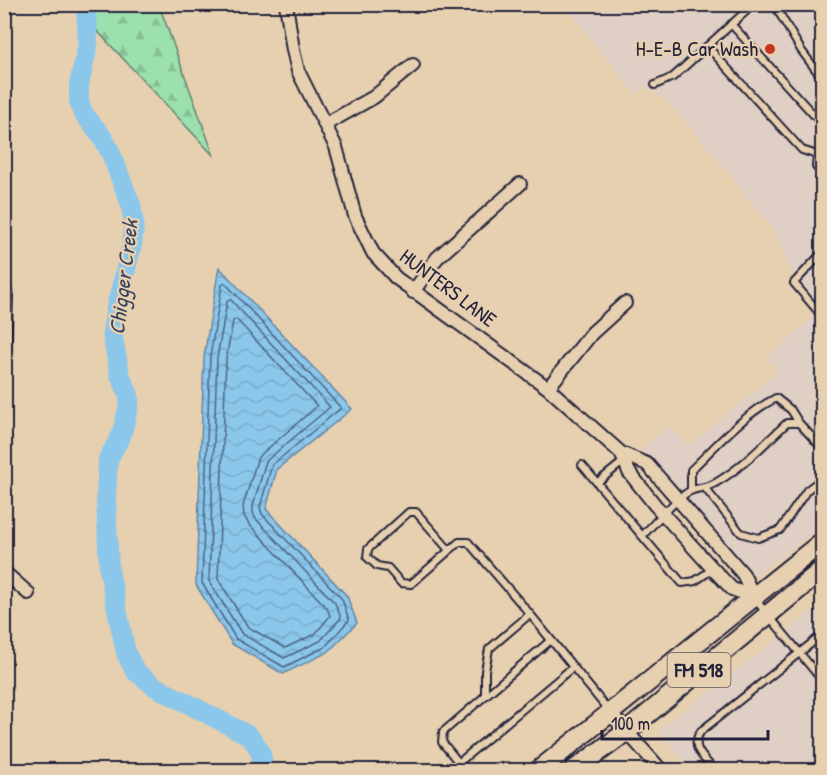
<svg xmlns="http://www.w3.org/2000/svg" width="827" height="775" viewBox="0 0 827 775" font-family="'Patrick Hand',sans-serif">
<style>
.built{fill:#dfcfc5}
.forest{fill:url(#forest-firs);stroke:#5f8274;stroke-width:1.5}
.water{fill:url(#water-waves);stroke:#6185a5;stroke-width:1.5}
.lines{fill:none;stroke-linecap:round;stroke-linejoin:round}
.shore{stroke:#4c6481;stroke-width:1.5}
.river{stroke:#8bc7eb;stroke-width:20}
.lane-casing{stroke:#22223b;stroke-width:10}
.street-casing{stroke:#22223b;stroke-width:16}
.primary-casing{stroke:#22223b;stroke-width:22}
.lane{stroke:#e7d0b0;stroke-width:6}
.street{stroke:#e7d0b0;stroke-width:12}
.primary{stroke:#e7d0b0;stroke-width:18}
.poi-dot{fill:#c8321e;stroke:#e7d0b0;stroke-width:2}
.labels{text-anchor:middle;stroke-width:4.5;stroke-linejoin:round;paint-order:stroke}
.shield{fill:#e7d0b0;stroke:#5d565e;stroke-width:1.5}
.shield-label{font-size:20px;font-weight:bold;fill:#22223b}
.poi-label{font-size:21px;fill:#22223b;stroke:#e7d0b0;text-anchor:end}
.street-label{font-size:21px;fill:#22223b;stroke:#e7d0b0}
.water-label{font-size:22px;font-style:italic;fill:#37435e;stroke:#e7d0b0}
</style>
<defs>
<pattern id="forest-firs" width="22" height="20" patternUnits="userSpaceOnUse" patternTransform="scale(1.5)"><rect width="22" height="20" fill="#9ce1ad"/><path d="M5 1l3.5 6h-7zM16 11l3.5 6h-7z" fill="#86c196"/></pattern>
<pattern id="water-waves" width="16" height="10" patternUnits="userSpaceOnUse" patternTransform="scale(1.5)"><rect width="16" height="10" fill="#8bc7eb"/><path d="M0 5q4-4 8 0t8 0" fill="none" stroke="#78abca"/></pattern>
</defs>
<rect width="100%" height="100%" fill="#e7d0b0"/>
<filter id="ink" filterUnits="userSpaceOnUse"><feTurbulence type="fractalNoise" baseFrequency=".0167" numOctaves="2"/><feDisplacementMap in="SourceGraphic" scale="12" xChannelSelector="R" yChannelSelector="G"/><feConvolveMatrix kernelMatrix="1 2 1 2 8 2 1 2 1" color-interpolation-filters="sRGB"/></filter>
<g filter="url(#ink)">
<path class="built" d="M564 5H822V526L755 576 642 450 670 426 688 446 771 377 779 369 767 358 820 311 790 270 776 233 702 141 668 102 647 86 636 95Z
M822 604V770H691L658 731Z"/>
<path class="forest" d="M73 5H159L214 156Z"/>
<path class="water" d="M219 267 352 409 277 469 266 509 347 596 357 623 328 652 283 674 232 644 196 585 204 357Z"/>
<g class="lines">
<path class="shore" d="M225 283 341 408 272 465 260 507 262 514 342 599 349 620 325 647 284 667 236 639 202 583 210 357 222 285Z
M230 299 330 407 266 461 253 506V513L256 519 335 603 341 618 320 641 284 658 242 634 209 581 217 358 227 302Z
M236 319 317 406 258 457 243 506 244 516 249 524 327 608 330 616 315 634 285 648 248 627 218 579 226 359 233 321Z"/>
<path class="river" d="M86 4 88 44 79 85V101L83 113 101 135 110 151 131 205 134 224 132 245 116 308 112 333 120 375 129 395V406L121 436 108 459 106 498 109 570 126 653 135 671 154 686 248 735C259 746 263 755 263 770"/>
<defs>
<path id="lane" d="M774 4 801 50 822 78
M731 24 822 124
M707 46 802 150 817 155 822 150
M655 85 673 77 754 4
M817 155 816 167 822 173
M822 253 794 283 822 316
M582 465 682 583 695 581 713 569
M598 482 624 461
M705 488 741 533 758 538 780 530 807 490 822 479
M691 491V470C717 445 744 414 776 398L791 410 799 423
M643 535C655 523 676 498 690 491 699 487 708 488 717 482 743 467 765 443 787 423H799L822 448
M449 550 416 512H409L368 549 367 557 377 566 388 568 401 583 411 584 459 542H468L530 614 609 711
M754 598 822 680
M485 696 551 640
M459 763 442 742 443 732 485 696V671L489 649 530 614
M450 770 573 667
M714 770C704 758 689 747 701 731L822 635"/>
<path id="street" d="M286 4 293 50 298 71 336 147 355 216 373 253 396 278 548 388 621 453 647 464 743 574 754 597
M326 124 374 97 413 65
M4 287 6 296 4 354
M413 292 437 258 520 184
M548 388 592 333 625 303
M621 453 629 472 655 505 713 569 732 589 754 597
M4 572 28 593
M611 714 661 770"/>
<path id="primary" d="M539 770 822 542
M574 770 626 732 822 570"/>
</defs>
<use href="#lane" class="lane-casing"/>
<use href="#street" class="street-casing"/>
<use href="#primary" class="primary-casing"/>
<use href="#lane" class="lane"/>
<use href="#street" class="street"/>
<use href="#primary" class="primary"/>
</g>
</g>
<circle class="poi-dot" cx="770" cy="49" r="6"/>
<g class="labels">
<rect class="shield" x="667.5" y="653" width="63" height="34" rx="4.5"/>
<g class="shield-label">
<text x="699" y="677">FM 518</text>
</g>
<g class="poi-label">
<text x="758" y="56">H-E-B Car Wash</text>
</g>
<g class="street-label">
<text transform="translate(448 288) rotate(37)" y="7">HUNTERS LANE</text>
</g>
<g class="water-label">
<text transform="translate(123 277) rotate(-83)" y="8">Chigger Creek</text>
</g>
</g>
<rect width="827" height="775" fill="none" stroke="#e7d0b0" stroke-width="24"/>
<rect x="12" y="12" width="803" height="751" fill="none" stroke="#22223b" stroke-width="2" filter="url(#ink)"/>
<path d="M602 730v9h166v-9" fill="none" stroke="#22223b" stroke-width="3"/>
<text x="611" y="730" font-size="18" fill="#22223b" stroke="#e7d0b0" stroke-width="4.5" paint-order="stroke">100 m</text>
</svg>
